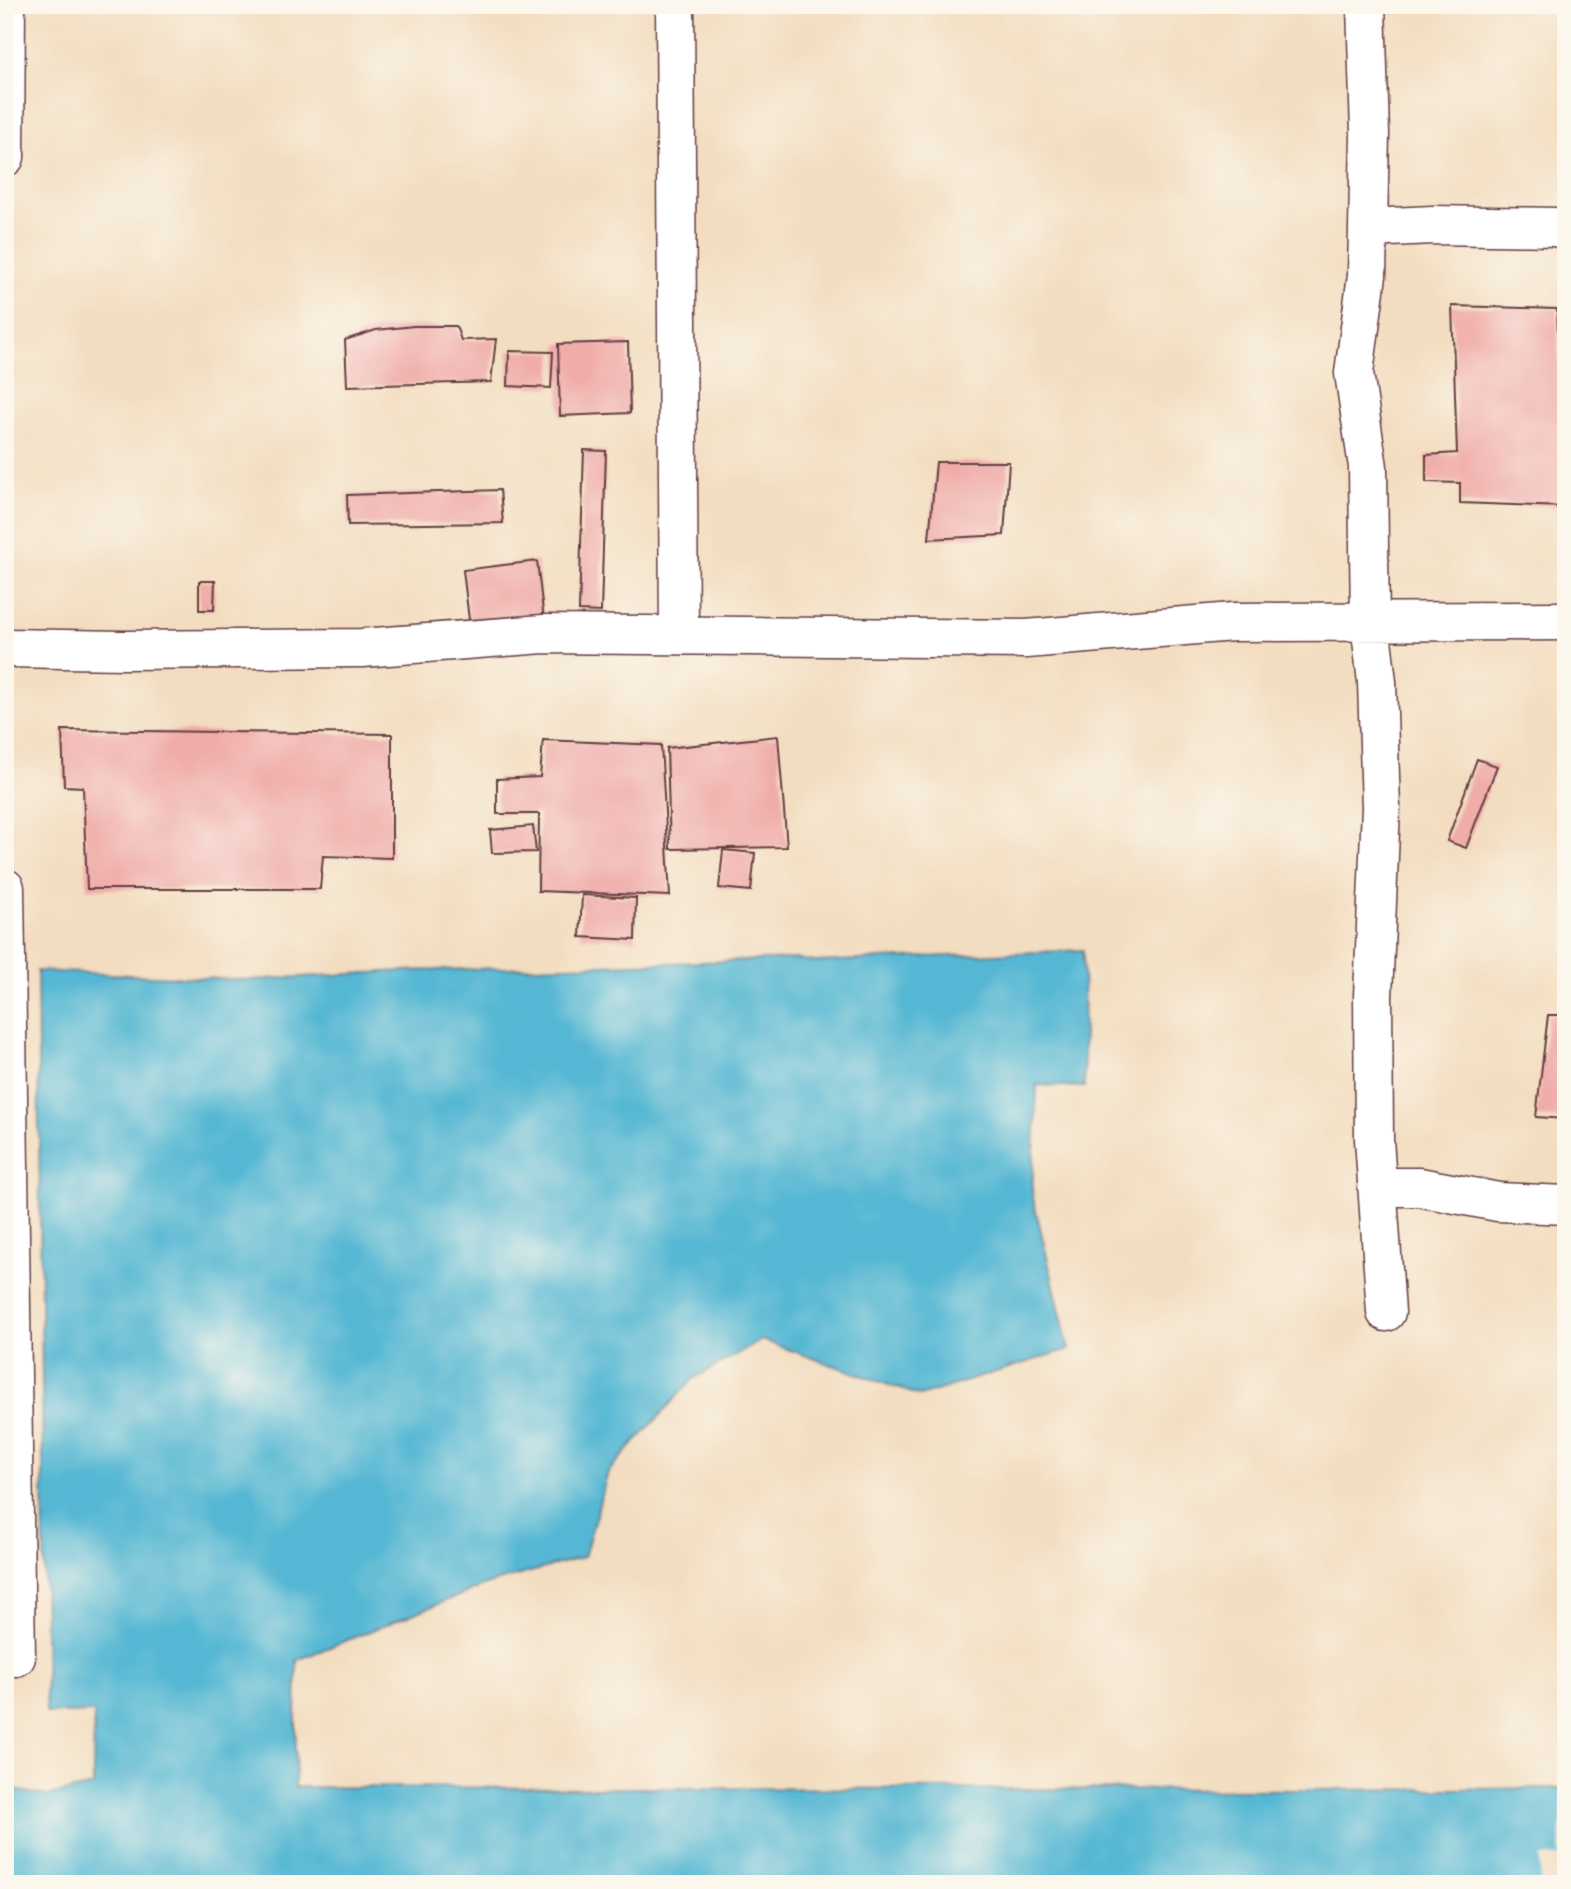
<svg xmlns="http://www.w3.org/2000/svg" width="1571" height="1889" viewBox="0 0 1571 1889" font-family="Vollkorn,serif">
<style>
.water{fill:#54b7d3;stroke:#4f6b7f;stroke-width:2}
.pier{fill:#f3ddc0}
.building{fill:#f0aca9}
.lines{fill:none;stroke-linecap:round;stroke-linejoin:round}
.minor-casing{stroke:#633c41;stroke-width:41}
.minor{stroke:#fff;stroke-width:38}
</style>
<rect width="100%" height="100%" fill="#fbf7ec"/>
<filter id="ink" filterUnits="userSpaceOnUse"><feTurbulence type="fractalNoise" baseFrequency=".0143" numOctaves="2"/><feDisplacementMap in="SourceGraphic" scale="14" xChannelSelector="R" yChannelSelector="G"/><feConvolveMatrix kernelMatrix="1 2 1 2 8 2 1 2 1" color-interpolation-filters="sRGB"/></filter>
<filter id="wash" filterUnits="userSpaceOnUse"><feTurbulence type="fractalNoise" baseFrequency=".00686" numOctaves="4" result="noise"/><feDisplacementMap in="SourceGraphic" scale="28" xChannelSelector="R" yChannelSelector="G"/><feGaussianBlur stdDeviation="1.57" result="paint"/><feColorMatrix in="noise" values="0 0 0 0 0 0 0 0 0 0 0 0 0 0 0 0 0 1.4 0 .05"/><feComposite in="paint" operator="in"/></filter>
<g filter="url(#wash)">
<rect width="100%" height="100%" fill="#f3ddc0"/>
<path class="water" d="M1083 950 1084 1087 1037 1085 1032 1194 1069 1349 920 1396 762 1340 693 1379 608 1472 584 1557 488 1584 297 1660 295 1787 1304 1790 1566 1788V1884H5V1788L47 1796 93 1786 94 1713H46L37 971 249 980 402 971 798 959 814 962Z"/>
<path class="pier" d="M1563 1784H1566V1884H1540L1541 1857H1560Z"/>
<g id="blocks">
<path class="building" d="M1452 306 1557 309 1565 507 1460 503V483L1426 482V455L1457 453Z
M414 326H456L461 340 496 339 491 382 347 386 345 340 376 330Z
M628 342 630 413 560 416 558 344Z
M509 351 553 352 551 388 508 386Z
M584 450 606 451 601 612 579 611Z
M936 462H1009L1004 535 929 539Z
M500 490 503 523 348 525 347 495Z
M537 561 544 620 470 628 463 570Z
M199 581H215L214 610H199Z
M62 730 392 734V858L323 856 320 889H87L83 787 64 786Z
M778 736 787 847 670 849 667 748Z
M543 740 661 745 670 896 538 891 539 814H497V779L540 777Z
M1477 759 1497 766 1466 848 1447 841Z
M533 826 536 852 492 853 490 830Z
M723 850 755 853 751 891 719 888Z
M582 895 636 898 635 940 580 937Z
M1548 1015H1566V1119L1536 1117Z"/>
</g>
</g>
<g filter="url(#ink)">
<use href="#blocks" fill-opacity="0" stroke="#633c41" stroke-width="2"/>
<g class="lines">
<defs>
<path id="minor" d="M675 5 679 635
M1366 5 1370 134 1367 275 1354 373 1368 467 1370 623 1377 682 1381 808 1373 996 1374 1139 1386 1312
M5 157 6 5
M1368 228 1433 225 1556 227 1566 230
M5 648 124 650 362 648 543 634 1026 639 1233 622 1566 621
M5 888 16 1657
M1378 1187H1419L1498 1202 1566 1205"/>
</defs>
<use href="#minor" class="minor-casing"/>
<use href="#minor" class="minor"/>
</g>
</g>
<rect width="1571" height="1889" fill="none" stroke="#fbf7ec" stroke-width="28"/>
</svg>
